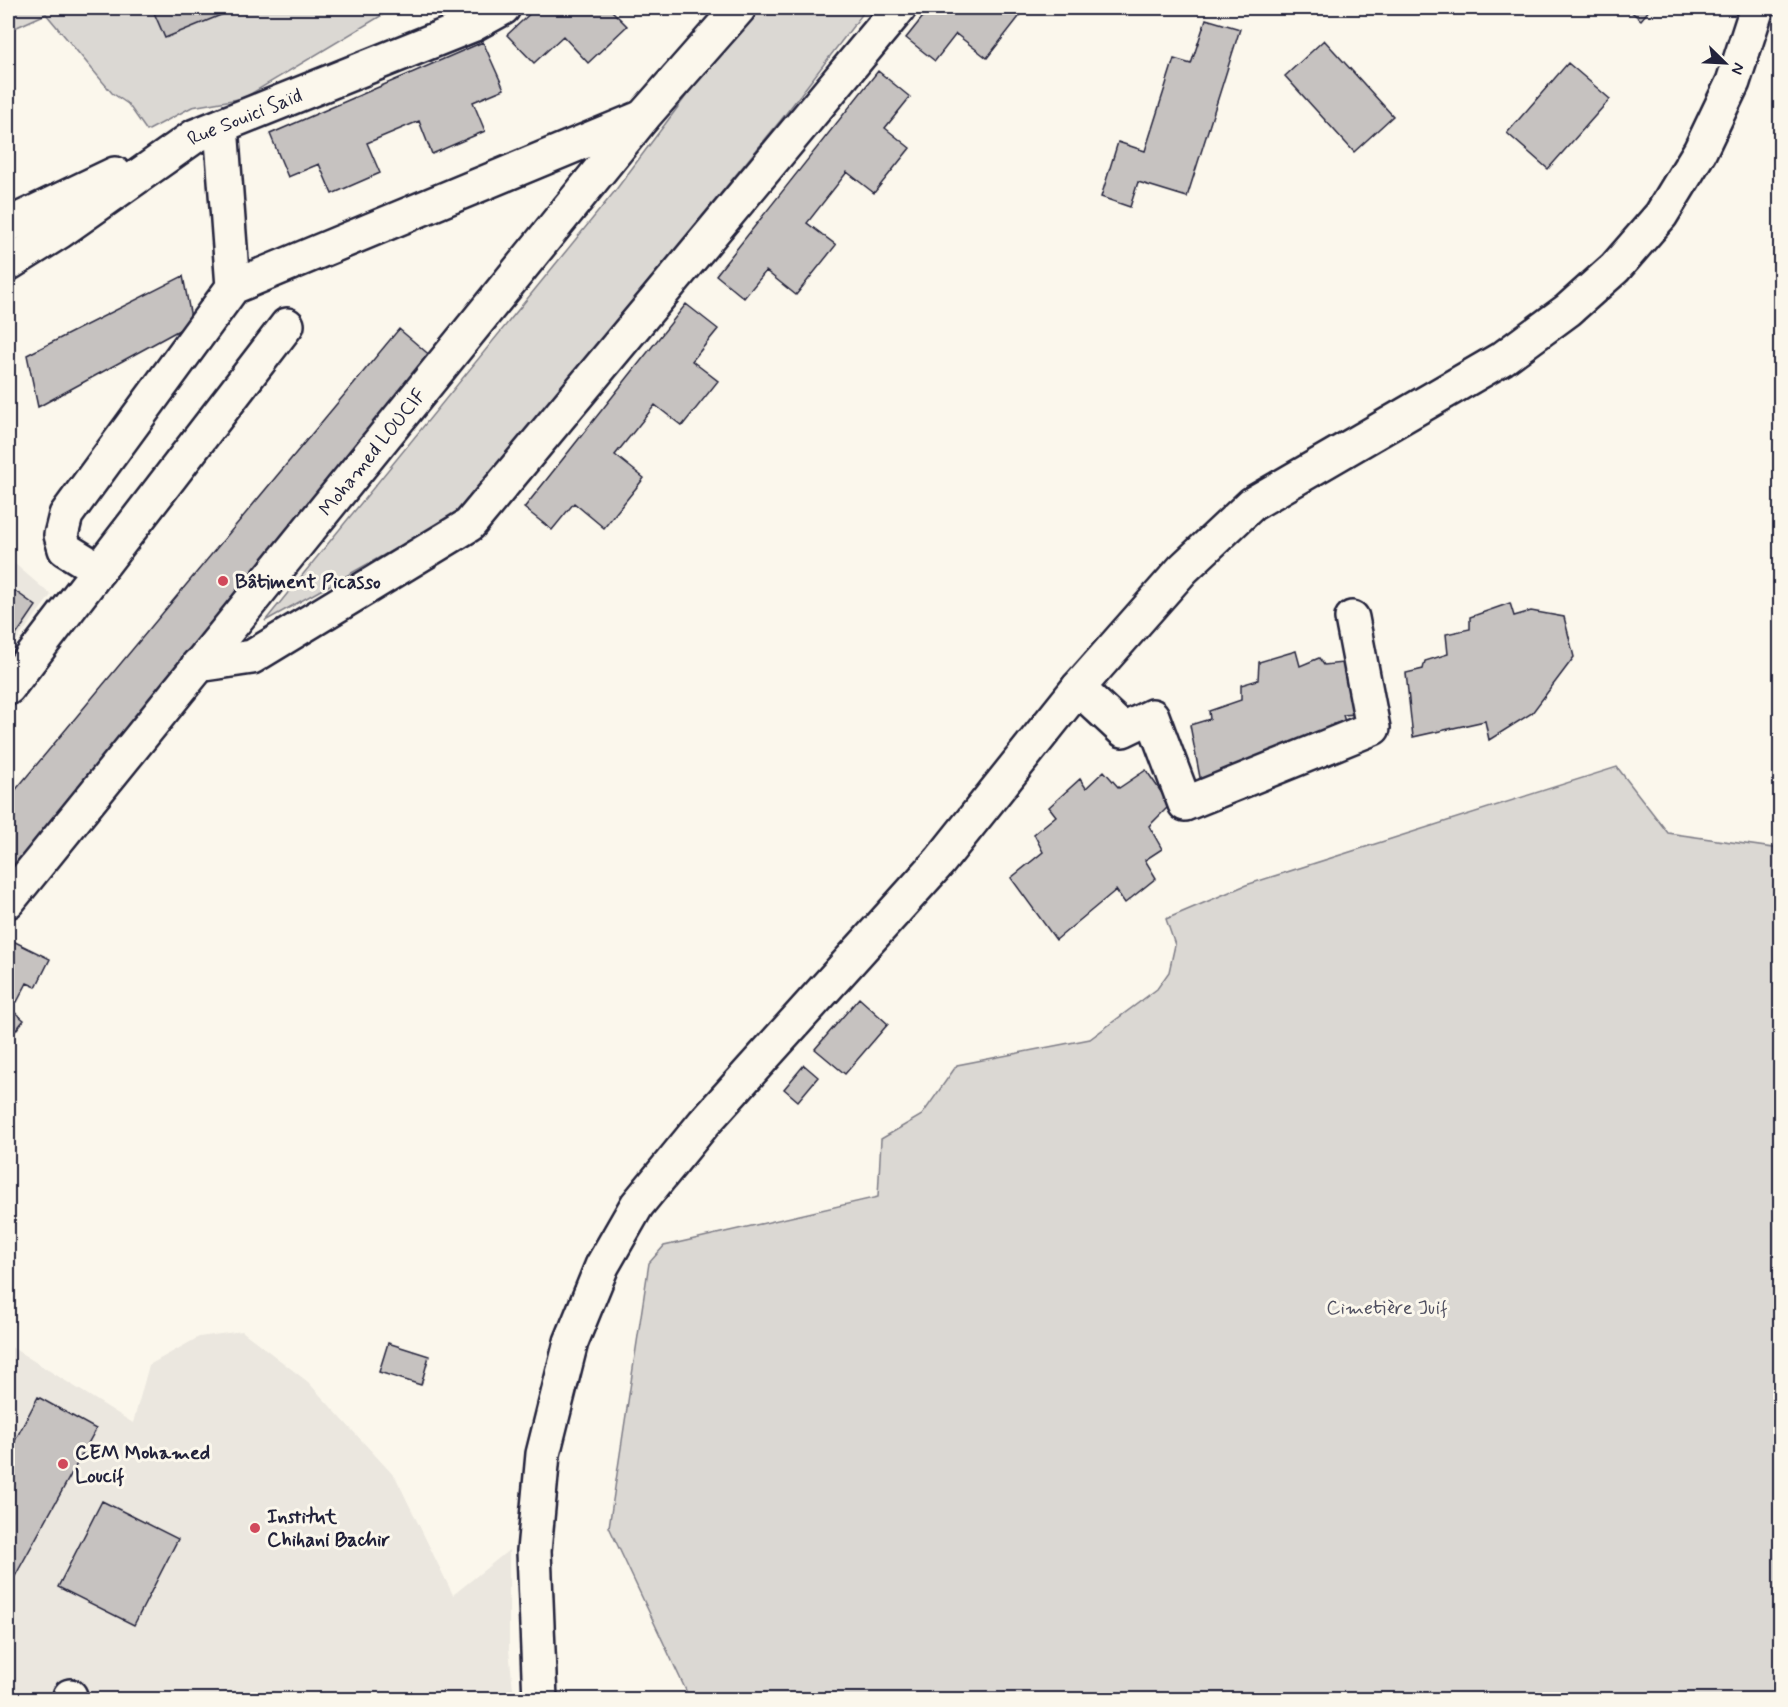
<svg xmlns="http://www.w3.org/2000/svg" width="1788" height="1707" viewBox="0 0 1788 1707" font-family="Mynerve,sans-serif">
<style>
.built{fill:#ebe7df}
.green{fill:#dbd8d3;stroke:#7e7d87;stroke-width:1.5}
.building{fill:#c6c2c0;stroke:#22223b;stroke-width:1.5}
.lines{fill:none;stroke-linecap:round;stroke-linejoin:round}
.minor-casing{stroke:#22223b;stroke-width:38}
.major-casing{stroke:#22223b;stroke-width:38}
.minor{stroke:#fbf7ec;stroke-width:33}
.major{stroke:#fbf7ec;stroke-width:33}
.poi-dot{fill:#d1495b;stroke:#fbf7ec;stroke-width:2}
.labels{text-anchor:middle;stroke-width:6;stroke-linejoin:round;paint-order:stroke}
.street-label{font-size:20px;fill:#22223b;stroke:#fbf7ec}
.poi-label{font-size:20px;font-weight:bold;fill:#22223b;stroke:#fbf7ec;text-anchor:start}
.park-label{font-size:20px;fill:#505061;stroke:#fbf7ec}
</style>
<rect width="100%" height="100%" fill="#fbf7ec"/>
<filter id="ink" filterUnits="userSpaceOnUse"><feTurbulence type="fractalNoise" baseFrequency=".0167" numOctaves="2"/><feDisplacementMap in="SourceGraphic" scale="12" xChannelSelector="R" yChannelSelector="G"/><feConvolveMatrix kernelMatrix="1 2 1 2 8 2 1 2 1" color-interpolation-filters="sRGB"/></filter>
<g filter="url(#ink)">
<path class="built" d="M8 558 51 595 8 652Z
M242 1331 308 1382 396 1478 453 1595 509 1550V1649L514 1699H8V1345L133 1423 149 1365 199 1337Z"/>
<path class="green" d="M8 8H394L244 98 192 107 147 131 128 104 112 93 46 14 8 31Z
M752 8H867L781 120 456 515 265 621 615 191Z
M1617 767 1668 833 1780 849V1699H690L609 1527 649 1263 664 1246 878 1197 881 1139 922 1115 957 1065 1090 1039 1157 989 1169 972 1175 945 1166 919 1246 885Z"/>
<path class="building" d="M152 8H238L165 38Z
M536 8H609L627 26 588 63 563 36 534 63 507 35Z
M930 8H1026L987 58 956 34 935 61 906 38Z
M1627 8H1651L1641 20Z
M1206 19 1240 29 1187 197 1138 182 1130 207 1101 197 1118 142 1145 151 1174 59 1191 64Z
M1324 40 1393 116 1354 152 1285 76Z
M483 42 504 89 473 102 485 131 432 154 419 121 367 143 380 173 332 194 319 164 288 177 270 134Z
M1568 63 1610 99 1548 169 1507 133Z
M878 71 910 97 885 128 910 148 874 193 847 172 807 223 836 245 796 295 766 271 744 298 716 275Z
M183 276 192 323 38 407 27 355Z
M686 304 718 329 692 361 718 381 682 426 655 405 615 455 644 478 604 528 574 503 552 530 524 508Z
M399 329 439 363 8 881V799Z
M8 586 36 606 8 647Z
M1510 603 1514 616 1531 611 1564 617 1574 657 1532 713 1489 740 1485 721 1413 737 1406 673 1423 669 1425 661 1448 654 1446 634 1470 629V617Z
M1296 651 1300 666 1319 658 1324 665 1352 662 1357 714 1343 715 1345 722 1333 724 1338 755 1202 788 1190 725 1210 719 1209 711 1241 700V685L1258 680 1259 662Z
M1146 770 1170 805 1149 826 1162 849 1145 860 1156 878 1125 903 1116 890 1056 940 1011 878 1043 852 1034 834 1056 816 1049 807 1080 779 1086 788 1104 771 1119 788Z
M11 940 50 959 36 987 27 983 17 1002 8 997V948Z
M859 998 888 1024 845 1074 815 1049Z
M8 1007 24 1020 8 1040Z
M804 1065 818 1077 798 1101 784 1089Z
M388 1343 429 1356 421 1385 379 1372Z
M38 1397 96 1429 8 1589V1454Z
M102 1501 178 1539 134 1625 58 1587Z"/>
<g class="lines">
<defs>
<path id="minor" d="M221 126 233 287
M99 570 65 549 61 535 66 515 233 287 643 117
M198 665 252 657 469 525 899 8
M8 688 287 325
M1078 688 1123 730 1152 716 1185 804 1373 728 1352 618
M69 1700 70 1696"/>
<g id="major">
<path d="M8 225 115 174"/>
<path id="s1" d="M8 264 59 232 195 136 472 25 503 8"/>
<path id="s2" d="M8 901 643 117 739 8"/>
<path d="M540 1700 534 1551 543 1454 571 1342 602 1266 637 1205 704 1123 940 861 1078 688 1183 569 1252 504 1503 358 1568 310 1615 268 1661 215 1700 151 1733 82 1757 8"/>
</g>
</defs>
<use href="#minor" class="minor-casing"/>
<use href="#major" class="major-casing"/>
<use href="#minor" class="minor"/>
<use href="#major" class="major"/>
</g>
</g>
<g class="poi-dot">
<circle cx="223" cy="581" r="6"/>
<circle cx="63" cy="1464" r="6"/>
<circle cx="255" cy="1528" r="6"/>
</g>
<g class="labels">
<g class="street-label">
<text dy="7" stroke="none"><textPath href="#s1" startOffset="280">Rue Souici Saïd</textPath></text>
<text dy="7" stroke="none"><textPath href="#s2" startOffset="578">Mohamed LOUCIF</textPath></text>
</g>
<g class="poi-label">
<text x="235" y="588">Bâtiment Picasso</text>
<text x="75" y="1459">CEM Mohamed<tspan x="75" dy="23">Loucif</tspan></text>
<text x="267" y="1523">Institut<tspan x="267" dy="23">Chihani Bachir</tspan></text>
</g>
<g class="park-label">
<text x="1387" y="1314">Cimetière Juif</text>
</g>
</g>
<rect width="1788" height="1707" fill="none" stroke="#fbf7ec" stroke-width="30"/>
<rect x="15" y="15" width="1758" height="1677" fill="none" stroke="#22223b" stroke-width="2" filter="url(#ink)"/>
<g transform="translate(1725 63) rotate(114)" stroke="#fbf7ec" stroke-width="4.5" paint-order="stroke">
<path d="M0-4.5L10 22L0 15L-10 22Z" fill="#22223b"/>
<text y="-9" font-size="16" font-weight="bold" text-anchor="middle" fill="#22223b">N</text>
</g>
</svg>
